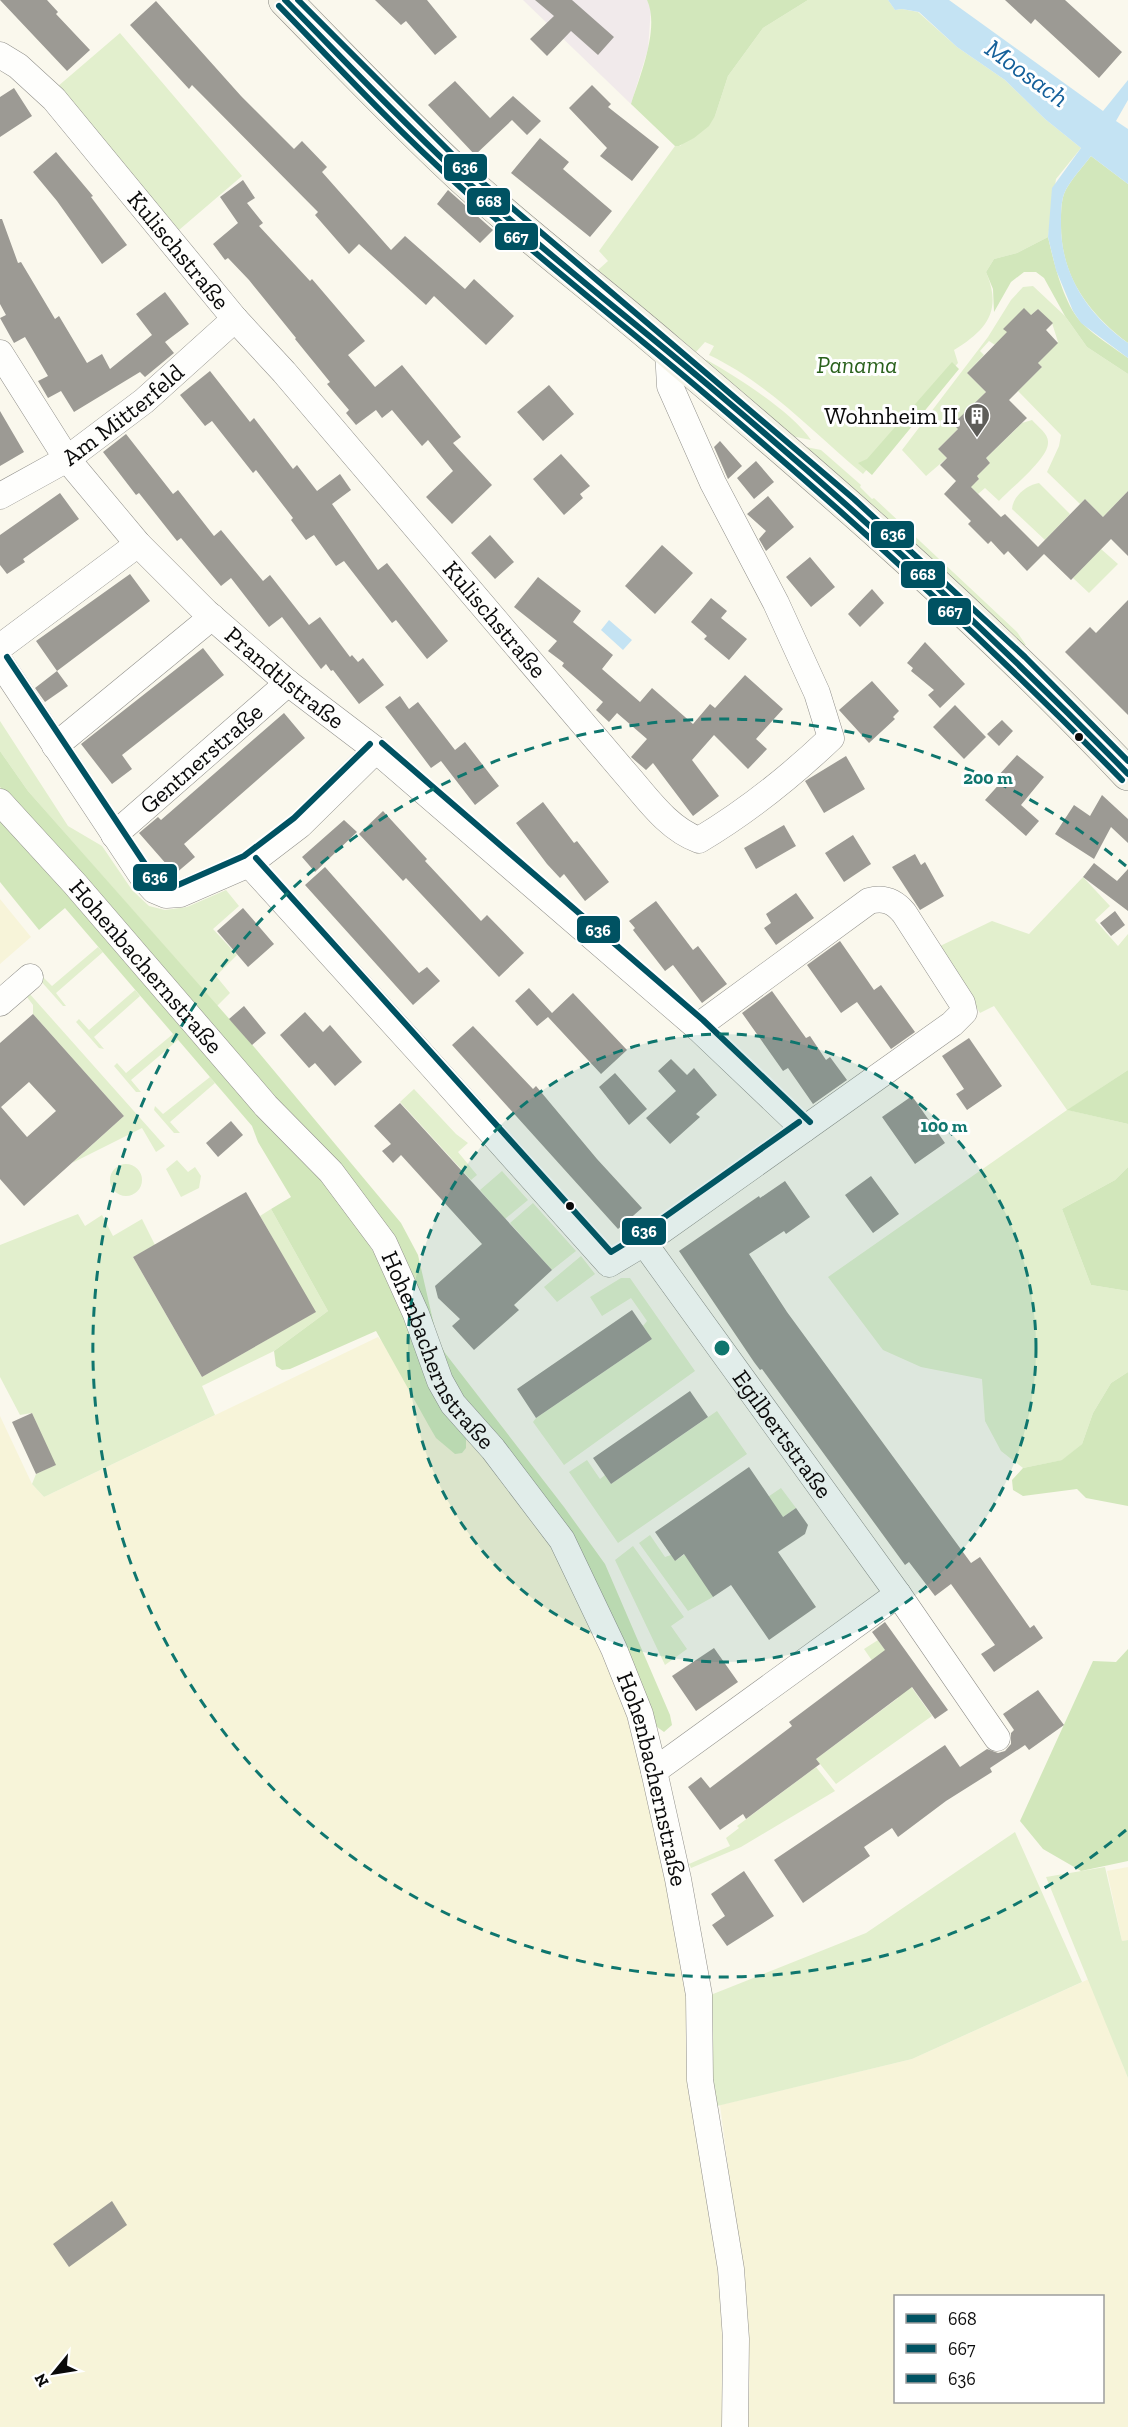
<svg xmlns="http://www.w3.org/2000/svg" width="1128" height="2427" viewBox="0 0 1128 2427" font-family="'Zilla Slab',serif">
<style>
.industrial{fill:#f1eaeb}
.farmland{fill:#f7f4d9;fill-rule:evenodd}
.green{fill:#e2efcd}
.forest{fill:#d2e7bb}
.water{fill:#c4e3f3}
.building{fill:#9c9a94;fill-rule:evenodd}
.lines{fill:none;stroke-linecap:round;stroke-linejoin:round}
.street-casing{stroke:#92918c;stroke-width:27}
.secondary-casing{stroke:#898883;stroke-width:34}
.street{stroke:#fefefc;stroke-width:26}
.secondary{stroke:#f4f3e7;stroke-width:33}
.bus-1-casing{stroke:#fff;stroke-width:10}
.bus-2-casing{stroke:#fff;stroke-width:10}
.bus-3-casing{stroke:#fff;stroke-width:10}
.bus-1{stroke:#005262;stroke-width:6}
.bus-2{stroke:#005262;stroke-width:6}
.bus-3{stroke:#005262;stroke-width:6}
.ring{fill:none;stroke:#0f766e;stroke-width:3;stroke-dasharray:10 8}
.bus-dot{fill:#0a0a0a;stroke:#fff;stroke-width:2}
.labels{text-anchor:middle;stroke-width:6;stroke-linejoin:round;paint-order:stroke}
.street-label{font-size:24px;fill:#0a0a0a;stroke:#fff}
.park-label{font-size:24px;font-style:italic;fill:#2a611c;stroke:#fff}
.poi-label{font-size:24px;fill:#0a0a0a;stroke:#fff;text-anchor:end}
.water-label{font-size:26px;font-style:italic;fill:#15609a;stroke:#fff}
.centre{fill:#0f766e;stroke:#fff;stroke-width:3}
.ring-label{font-size:18px;text-anchor:middle;font-weight:bold;fill:#0f766e;stroke:#fff;stroke-width:6;stroke-linejoin:round;paint-order:stroke}
.line-badge{stroke:#fff;stroke-width:2}
.badge-label{font-size:16px;text-anchor:middle;font-weight:bold;fill:#fff}
</style>
<rect width="100%" height="100%" fill="#faf8ed"/>
<path class="industrial" d="M523 0H647L651 8 648 49 631 104Z"/>
<path class="farmland" d="M0 899 31 937 0 964Z
M378 1337 580 1556 641 1754 685 1968 722 2311V2427H0V1416L32 1484 44 1497Z
M1128 1867V1940L1122 1941 1107 1871Z
M1089 1979 1128 2078V2427H745L742 2274 720 2105 912 2059ZM896 2296H1102V2402H896Z"/>
<path class="green" d="M808 0H888L895 10 902 9 918 12 957 47 1005 80 1045 119 1081 148 1056 179 1048 237 1017 253 994 259 986 272C1002 310 988 329 954 350L958 363 863 474C813 432 768 383 709 355L714 346 705 342 696 352 598 270 608 261 599 251 675 146H680L715 116 728 76 763 28Z
M120 33 242 176 179 230 57 87Z
M1033 286 1065 316 1087 347 1128 374V491L1103 517 1085 499 1080 504 1047 472 1059 446 1061 435 1018 391 1042 367 1038 363 1058 342 1052 323 1038 309 995 345 989 341 980 351 984 355 967 373 986 392 954 424 958 429 938 449 947 458 926 476 902 450 988 337 1011 300 1023 287Z
M707 360C737 377 792 412 811 440L786 435 704 361Z
M1032 420C1038 427 1049 434 1048 443 1048 459 1010 489 999 501L985 488 978 494 968 484 975 483 979 479 977 476 990 463 986 458 1022 423Z
M791 444 821 450 861 485 860 487 872 499 874 498 1017 632 1026 645H1022Z
M1039 483 1070 514 1045 540 1012 509C1013 496 1027 485 1039 483Z
M1101 549 1118 564 1089 593 1073 578Z
M0 721 68 826 102 846 132 890 149 906 165 910 187 907 226 890 239 906 213 929 237 955 216 976 230 993 217 1006 28 791 0 751Z
M1083 877 1110 906 1095 920 1118 946 1128 934V1070L1068 1110 1128 1124V1167L1115 1180 1062 1209 1091 1285 1128 1291V1372L1111 1383 1093 1413 1082 1444 1063 1460 1023 1468 1001 1451 985 1421 982 1379 921 1367 883 1350 828 1277 1067 1110 994 1006 980 1013 938 947 992 921 1029 934Z
M98 947 103 952 56 993 66 1006H63L39 979 43 977 52 986Z
M135 990 140 996 94 1037 104 1049 99 1048 76 1022 79 1019 89 1030Z
M28 992 165 1146 156 1152 142 1128 72 1163 124 1116 33 1014V1005L24 993Z
M173 1034 178 1040 131 1080 141 1092H136L114 1066 117 1063 126 1073Z
M210 1077 215 1083 170 1122 180 1133H174L154 1110 155 1106 163 1114Z
M414 1089 456 1134 468 1143 458 1152 477 1175 471 1180 400 1102Z
M177 1160 188 1172 195 1167 201 1176 199 1188 181 1197 166 1169Z
M110 1180a16 16 0 1 1 32 0a16 16 0 1 1-32 0Z
M502 1171 528 1200 505 1219 480 1190Z
M533 1203 576 1251 552 1270 510 1223Z
M271 1209 328 1311 274 1351 202 1386 215 1415 44 1497 32 1484 36 1474 55 1465 32 1413 20 1415 0 1377V1245L78 1214 85 1226 102 1215 113 1236 142 1219 155 1245 133 1257 202 1377 315 1312 260 1216Z
M581 1256 595 1274 557 1302 544 1287Z
M621 1278H630L695 1371 564 1465 533 1422 536 1418 652 1339 643 1326 647 1321 631 1298 602 1316 590 1297Z
M717 1411 747 1454 618 1543 569 1472 587 1460 600 1479 605 1475 611 1484Z
M781 1488 796 1508 699 1575 713 1597 688 1611 639 1543 650 1535 665 1557 671 1555 675 1561Z
M633 1546 684 1617 671 1626 687 1649 665 1665 615 1560Z
M878 1640 932 1716 836 1784 816 1759 898 1698 864 1649Z
M816 1767 835 1791 741 1847 691 1868 689 1864 730 1846 726 1838 739 1828 737 1826Z
M1015 1832 1082 1982 912 2059 717 2106 712 2079 708 1996 866 1933Z
M1105 1867 1122 1941 1128 1940V2078L1046 1877Z"/>
<path class="forest" d="M647 0H808L763 28 728 76 715 116 709 126 694 138 679 146H675L631 104C640 76 660 28 647 0Z
M1091 156 1128 184V343C1087 312 1060 275 1061 222 1061 214 1061 202 1064 194 1069 181 1083 167 1091 156Z
M1048 237C1054 263 1064 306 1083 324 1096 337 1113 347 1128 358V374L1087 347 1065 316 1044 278 1036 272H1024L1011 282 994 312 993 289 986 272 994 259 1017 253Z
M952 362 959 369 872 475 858 463 867 459Z
M0 751 28 791 255 1048 401 1223 418 1255 437 1338 445 1353 564 1507 605 1564 670 1715 672 1725 664 1732 653 1724 638 1681 462 1403 413 1281 0 787Z
M0 821 13 832 321 1178 365 1238 382 1266 466 1437V1448L462 1453 455 1454 436 1438 429 1426 376 1331 290 1369 282 1370 276 1366 274 1351 328 1311 271 1209 291 1197 258 1142 252 1126 65 908 39 930 0 882Z
M1128 1070V1124L1067 1110Z
M1128 1167V1291L1091 1285 1062 1209 1115 1180Z
M1128 1372V1506L1086 1498 1077 1489 1023 1496 1013 1490 1012 1480 1023 1468 1062 1460 1082 1444 1093 1413 1111 1383Z
M1128 1649V1861L1081 1871 1043 1849 1020 1821 1093 1661 1116 1662Z"/>
<path class="water" d="M888 0H949L1103 111 1128 80V100L1116 121 1128 129V184L1091 156C1083 167 1069 181 1064 194 1061 202 1061 214 1061 222 1060 273 1087 314 1128 343V358L1081 323 1073 311 1056 270 1048 237 1052 188 1081 148 1045 119 1005 80 957 47 919 12 902 9 895 10Z
M609 620 632 640 623 650 601 630Z"/>
<path class="building" d="M0 0H47L58 12 56 14 90 50 67 71Z
M375 0H427L457 37 435 55 406 21 401 25Z
M535 0H572L614 37 598 55 571 31 547 56 530 39 554 16Z
M1005 0H1065L1122 52 1099 78 1035 19 1031 24Z
M156 1 241 96 294 149 302 141 327 167 322 172 391 250 405 236 465 289 474 279 514 316 486 345 434 296 426 305 359 244 349 254 315 215 318 212 192 85 189 89 130 25Z
M455 81 490 118 513 96 541 121 527 135 512 120 475 155 428 105Z
M592 85 611 104 608 107 659 147 632 181 600 156 607 148 569 108Z
M14 88 32 116 0 137V97Z
M540 138 569 162 563 169 612 211 590 237 511 173Z
M56 152 93 196 91 197 127 245 102 264 57 201 33 172Z
M243 180 255 198 247 203 263 223 259 226 310 281 312 279 365 341 348 355 375 387 402 365 461 437 453 443 492 485 452 524 426 497 453 471 428 440 422 446 392 410 382 418 376 410 356 425 346 413 349 410 327 384 330 382 295 339 296 338 249 280 228 258 225 260 213 244 238 223 220 197Z
M448 190 493 230 480 243 437 204Z
M0 219H2L18 263 21 262 55 319 59 316 87 363 102 354 110 369 152 335 136 314 165 292 189 324 165 342 174 353 145 377 140 372 74 412 61 391 48 398 38 381 48 376 25 337 14 343 0 318 6 315 0 304Z
M1024 308 1031 315 1038 309 1053 323 1046 330 1058 343 1038 363 1042 367 1009 400 1027 418 986 458 990 463 977 476 979 479 971 487 1001 517 1005 514 1038 547 1085 499 1103 517 1128 491V556L1111 539 1071 580 1044 554 1027 571 1008 551 1004 555 991 541 988 544 968 524 971 521 944 494 956 481 940 465 947 458 938 449 958 429 953 424 986 392 967 373 1007 332 1003 329Z
M210 371 250 422 254 418 293 469 297 465 317 491 340 474 351 490 332 504 378 570 387 563 448 641 427 659 396 620 392 623 344 561 336 566 314 535 306 540 291 520 293 518 256 470 253 473 212 421 205 426 180 395Z
M549 385 574 414 543 441 517 412Z
M0 411 24 452 0 466Z
M126 434 173 494 178 490 214 536 221 530 263 581 270 575 309 625 320 617 350 657 352 655 358 662 363 658 384 685 359 704 333 670 331 671 326 664 321 669 282 617 269 627 231 578 221 586 181 538 177 541 139 493 136 495 103 452Z
M720 441 742 466 728 479 714 447Z
M561 454 590 486 580 494 583 498 564 515 533 479Z
M756 461 774 482 754 499 737 478Z
M60 493 79 519 23 559 25 562 7 574 0 565V535Z
M768 496 794 527 766 551 759 539 766 531 747 514Z
M490 535 514 562 495 579 471 553Z
M662 545 693 573 655 614 625 586Z
M810 557 835 587 811 607 786 577Z
M130 574 150 601 57 671 36 641Z
M538 577 581 611 573 622 613 655 602 669 640 702 652 688 693 724 710 704 715 708 745 675 783 709 756 739 767 749 748 769 714 735 692 760 719 796 693 816 653 763 646 770 631 757 647 739 617 713 609 722 596 710 603 702 562 666 564 663 548 651 557 641 514 607Z
M872 589 884 603 860 627 848 614Z
M711 598 727 611 721 618 747 639 729 660 704 639 707 636 691 622Z
M1128 600V715L1065 652 1090 627 1096 633Z
M925 642 965 684 940 708 928 695 934 690 911 671 913 668 907 663Z
M203 648 224 675 122 755 132 769 112 784 81 744Z
M57 671 68 686 45 702 35 688Z
M872 681 899 711 893 717 895 719 869 743 839 710Z
M400 696 409 709 418 702 455 750 465 742 499 786 475 805 441 761 431 768 385 707Z
M955 705 986 737 964 759 933 727Z
M284 713 305 738 184 844 195 857 175 874 139 833 158 817 161 820Z
M1002 720 1013 731 999 746 987 734Z
M1017 755 1044 777 1021 805 1039 821 1026 836 985 800 1003 780 998 776Z
M846 756 865 789 824 813 805 781Z
M1102 795 1128 819V843L1111 827 1094 859 1055 834 1074 805 1090 816Z
M543 802 574 843 577 841 609 882 585 901 564 874 560 878 547 864 516 823Z
M383 811 427 859 425 861 481 921 487 915 524 953 499 977 406 878 403 881 359 834Z
M344 820 357 832 315 872 302 857Z
M784 825 796 846 756 869 744 848Z
M853 835 871 864 844 882 825 853Z
M915 854 921 865 925 862 944 896 920 910 892 867Z
M1094 863 1117 881 1128 869V911L1083 877Z
M325 867 419 973 427 967 440 981 413 1005 305 885Z
M796 893 814 918 776 945 764 928 771 923 766 914Z
M656 901 693 950 698 946 727 984 702 1003 673 965 665 971 633 930 635 928 629 921Z
M243 908 274 944 248 967 217 931Z
M1115 911 1125 925 1111 936 1100 923Z
M840 941 874 990 881 985 915 1032 891 1049 857 1002 841 1013 807 965Z
M529 988 552 1013 573 993 627 1050 601 1074 548 1017 537 1026 515 1001Z
M772 991 806 1038 810 1036 826 1060 830 1057 847 1080 813 1104 788 1068 783 1071 742 1013Z
M244 1006 266 1033 252 1045 229 1019Z
M305 1012 323 1032 330 1025 362 1062 335 1086 315 1063 309 1068 280 1035Z
M33 1014 124 1116 24 1206 0 1179V1043ZM29 1082 56 1111 27 1137 1 1107Z
M473 1026 533 1089 536 1086 597 1159 642 1208 618 1229 452 1045Z
M969 1038 1002 1086 967 1110 956 1094 964 1089 942 1056Z
M671 1059 687 1075 694 1068 717 1095 696 1114 700 1117 670 1144 646 1118 676 1091 658 1071Z
M615 1073 647 1109 629 1125 599 1087Z
M912 1096 945 1143 915 1164 882 1117Z
M400 1103 552 1270 514 1305 519 1310 474 1350 452 1326 460 1319 438 1298 435 1286 482 1244 401 1155 393 1163 382 1151 391 1144 374 1126Z
M231 1121 243 1135 218 1157 206 1143Z
M871 1176 899 1214 873 1233 845 1195Z
M785 1181 810 1217 786 1234 784 1231 749 1254 787 1312 971 1563 980 1557 1030 1628 1034 1625 1043 1638 994 1672 981 1654 995 1645 951 1584 935 1596 909 1562 905 1565 762 1369 760 1370 754 1362 679 1251 759 1196 760 1198Z
M246 1192 316 1312 202 1377 133 1257Z
M632 1310 652 1339 536 1418 517 1389Z
M690 1391 708 1417 611 1484 593 1458Z
M32 1413 56 1465 36 1474 12 1422Z
M749 1467 783 1517 796 1508 808 1525 805 1534 778 1552 816 1607 769 1640 731 1585 713 1597 684 1554 675 1561 655 1532Z
M885 1622 948 1710 935 1719 912 1687 816 1759 820 1764 746 1819 743 1814 720 1830 688 1787 701 1777 710 1788 792 1726 789 1722 885 1650 872 1632Z
M714 1648 738 1682 696 1711 672 1676Z
M1038 1690 1064 1725 1029 1750 1025 1745 990 1768 992 1772 946 1801 898 1837 892 1828 864 1847 870 1856 803 1903 774 1860 945 1745 960 1767 987 1749 998 1753 1005 1751 1011 1744V1733L1014 1730 1003 1714Z
M744 1871 774 1916 727 1946 712 1925 725 1916 711 1894Z
M112 2201 127 2225 69 2267 53 2244Z"/>
<g class="lines">
<defs>
<g id="street">
<path id="s1" d="M0 55 18 66 54 99 235 319 284 372 626 774C647 798 668 829 699 840 746 812 791 776 831 738L817 693 776 603 713 483 670 386 668 350"/>
<path id="s2" d="M0 353 67 459 138 544 206 612 288 683 376 750 697 1027 804 1129"/>
<path id="s3" d="M0 496 67 459 144 401 235 319"/>
<path d="M0 647 138 544"/>
<path d="M0 662 144 879 154 890 166 895 180 894 249 864 300 825 376 750"/>
<path d="M55 746 212 617"/>
<path id="s4" d="M0 802 75 884 266 1106 331 1172 384 1243 416 1314 440 1381 453 1404 493 1449 562 1540 614 1649 640 1714 654 1771 678 1879 699 1995 700 2080 731 2269 736 2339 735 2427"/>
<path id="s5" d="M114 835 288 683"/>
<path d="M249 864 425 1058 609 1264 644 1243 952 1024 964 1012 962 1003 904 913C894 901 884 897 869 901L697 1027"/>
<path d="M0 1003 30 977"/>
<path id="s6" d="M644 1243 898 1594 654 1771"/>
<path d="M898 1594 997 1738"/>
</g>
<path id="secondary" d="M285 0C344 60 402 122 464 179 531 240 603 294 671 353 829 487 986 623 1128 774"/>
</defs>
<use href="#street" class="street-casing"/>
<use href="#secondary" class="secondary-casing"/>
<use href="#street" class="street"/>
<use href="#secondary" class="secondary"/>
<defs>
<path id="bus-1" d="M285 0C344 60 402 122 464 179 549 257 641 327 728 402 867 520 1001 643 1128 774"/>
<path id="bus-2" d="M279 6C338 67 395 128 458 185 537 258 622 323 704 393 849 516 989 643 1122 780"/>
<path id="bus-3" d="M298 0 470 172 854 499 1025 657 1128 761
M7 657 151 873C160 883 165 886 178 885L244 856 294 818 370 744
M382 743 703 1020 810 1122
M256 858 611 1252 639 1235 799 1122"/>
</defs>
<use href="#bus-1" class="bus-1-casing"/>
<use href="#bus-2" class="bus-2-casing"/>
<use href="#bus-3" class="bus-3-casing"/>
<use href="#bus-1" class="bus-1"/>
<use href="#bus-2" class="bus-2"/>
<use href="#bus-3" class="bus-3"/>
</g>
<circle cx="722" cy="1348" r="314" fill="#0f766e" fill-opacity=".12"/>
<g class="ring">
<circle cx="722" cy="1348" r="314"/>
<path d="M1126 1830A629 629 0 1 1 1126 866"/>
</g>
<defs>
<symbol id="building-pin" viewBox="-11 -11 22 30"><path d="M0 17L-7.5 6A9.5 9.5 0 1 1 7.5 6Z" fill="#5e5d59" stroke="#fff"/><path d="M-4-6H4V6H1V3H-1V6H-4ZM-2.5-4.3h1.7v1.8h-1.7ZM.8-4.3h1.7v1.8H.8ZM-2.5-1h1.7V.8h-1.7ZM.8-1h1.7V.8H.8Z" fill="#fff"/></symbol>
</defs>
<g fill-rule="evenodd">
<use href="#building-pin" x="962" y="401" width="30" height="40"/>
</g>
<g class="bus-dot">
<circle cx="1079" cy="737" r="5"/>
<circle cx="570" cy="1206" r="5"/>
</g>
<g class="labels">
<g class="street-label">
<text dy="8" stroke="none"><textPath href="#s1" startOffset="266">Kulischstraße</textPath></text>
<text dy="8" stroke="none"><textPath href="#s3" startOffset="148">Am Mitterfeld</textPath></text>
<text dy="8" stroke="none"><textPath href="#s1" startOffset="752">Kulischstraße</textPath></text>
<text dy="8" stroke="none"><textPath href="#s2" startOffset="435">Prandtlstraße</textPath></text>
<text dy="8" stroke="none"><textPath href="#s5" startOffset="116">Gentnerstraße</textPath></text>
<text dy="8" stroke="none"><textPath href="#s4" startOffset="220">Hohenbachernstraße</textPath></text>
<text dy="8" stroke="none"><textPath href="#s4" startOffset="706">Hohenbachernstraße</textPath></text>
<text dy="8" stroke="none"><textPath href="#s6" startOffset="236">Egilbertstraße</textPath></text>
<text dy="8" stroke="none"><textPath href="#s4" startOffset="1192">Hohenbachernstraße</textPath></text>
</g>
<g class="park-label">
<text x="857" y="373">Panama</text>
</g>
<g class="poi-label">
<text x="958" y="424">Wohnheim II</text>
</g>
<g class="water-label">
<text transform="translate(1027 73) rotate(36)" y="9">Moosach</text>
</g>
</g>
<circle cx="722" cy="1348" r="9" class="centre"/>
<g class="ring-label">
<text x="988" y="784">200 m</text>
<text x="944" y="1132">100 m</text>
</g>
<g class="line-badge">
<rect x="443" y="153" width="45" height="29" rx="6" fill="#005262"/>
<rect x="466" y="187" width="45" height="29" rx="6" fill="#005262"/>
<rect x="494" y="222" width="45" height="29" rx="6" fill="#005262"/>
<rect x="870" y="520" width="45" height="29" rx="6" fill="#005262"/>
<rect x="900" y="560" width="46" height="29" rx="6" fill="#005262"/>
<rect x="927" y="597" width="45" height="29" rx="6" fill="#005262"/>
<rect x="132" y="863" width="46" height="29" rx="6" fill="#005262"/>
<rect x="576" y="915" width="45" height="29" rx="6" fill="#005262"/>
<rect x="621" y="1217" width="46" height="29" rx="6" fill="#005262"/>
</g>
<g class="badge-label">
<text x="465" y="173">636</text>
<text x="489" y="207">668</text>
<text x="516" y="243">667</text>
<text x="893" y="540">636</text>
<text x="923" y="580">668</text>
<text x="950" y="617">667</text>
<text x="155" y="883">636</text>
<text x="598" y="936">636</text>
<text x="644" y="1237">636</text>
</g>
<rect x="894" y="2295" width="210" height="108" fill="#ffffff" stroke="#9d9d9d" stroke-width="1.5"/>
<rect x="906" y="2314" width="30" height="9" fill="#005262" stroke="#9d9d9d" stroke-width="1.5"/>
<text x="948" y="2325" font-size="18" fill="#0a0a0a">668</text>
<rect x="906" y="2344" width="30" height="9" fill="#005262" stroke="#9d9d9d" stroke-width="1.5"/>
<text x="948" y="2355" font-size="18" fill="#0a0a0a">667</text>
<rect x="906" y="2374" width="30" height="9" fill="#005262" stroke="#9d9d9d" stroke-width="1.5"/>
<text x="948" y="2385" font-size="18" fill="#0a0a0a">636</text>
<g transform="translate(54 2373) rotate(240)" stroke="#ffffff" stroke-width="4.5" paint-order="stroke">
<path d="M0-4.5L10 22L0 15L-10 22Z" fill="#0a0a0a"/>
<text y="-9" font-size="16" font-weight="bold" text-anchor="middle" fill="#0a0a0a">N</text>
</g>
</svg>
